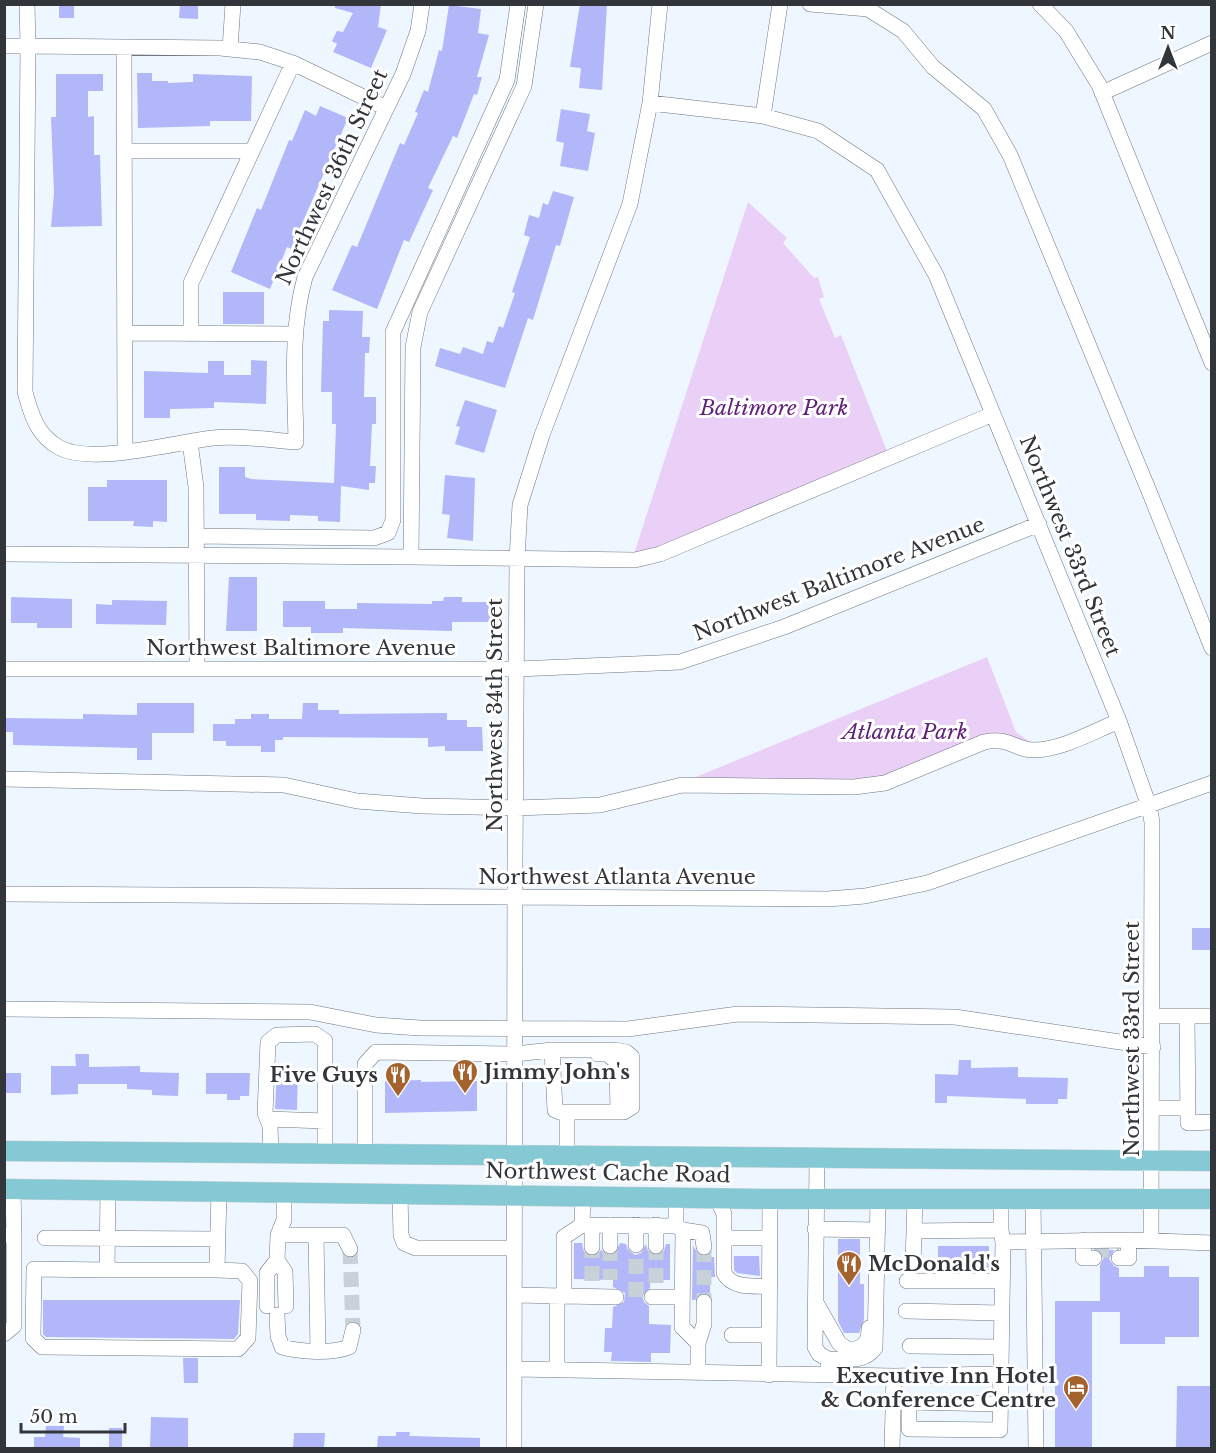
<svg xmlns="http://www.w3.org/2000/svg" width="1216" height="1453" viewBox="0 0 1216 1453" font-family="'Libre Baskerville',serif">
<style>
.green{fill:#eacff7}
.building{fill:#b1b7f8}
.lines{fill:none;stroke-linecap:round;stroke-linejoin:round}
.minor-tunnel{stroke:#c8d0d8;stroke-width:15;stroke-dasharray:15 8;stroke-linecap:butt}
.minor-casing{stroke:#6e7780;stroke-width:16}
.major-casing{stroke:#d2d3d4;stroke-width:21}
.minor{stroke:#fff;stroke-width:15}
.major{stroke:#85c9d5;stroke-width:20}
.labels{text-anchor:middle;stroke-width:6;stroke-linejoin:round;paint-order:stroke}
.street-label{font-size:21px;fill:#32363a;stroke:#fff}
.park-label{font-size:21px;font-style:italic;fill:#602379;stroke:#fff}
.poi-label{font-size:21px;font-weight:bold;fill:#32363a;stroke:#fff;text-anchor:start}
</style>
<rect width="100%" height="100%" fill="#eef7ff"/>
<path class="green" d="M748 202 787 238 783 243 814 278 818 277 824 297 819 299 835 338 841 335 889 456 633 557Z
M987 657 1016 732 1036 746 1013 739 884 781 691 779Z"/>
<path class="building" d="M59 4H74V18H59Z
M180 4H198V19L179 18Z
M335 4H381L378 27 387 30 371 68 333 52 337 44 332 41 337 31 343 32 353 13 335 8Z
M580 4H607L602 90 579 88 581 68 570 67Z
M449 5 481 9 478 33 489 35 477 77H482L477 95 474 94 457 138 453 136 428 188 433 190 409 242 404 240 377 309 332 290 352 245 357 247 400 143 404 145 418 113 415 112 424 90 428 92 439 50 442 51Z
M137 73H152V81H168V83L193 82V74L252 76 251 121H210V126L138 128Z
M56 74H103V91H88V117L94 116V155H100L102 226 51 227 54 193 51 117H56Z
M320 106 348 118 291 249 287 247 270 289 231 272 257 208 261 210 289 140 292 141 305 110 316 116Z
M561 109 590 114 587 131 595 133 588 171 560 166 564 143 556 141Z
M553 191 574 197 560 246 556 245 533 320 528 318 505 388 435 366 440 348 460 354 463 347 483 354 487 341 493 343 499 326 503 328 515 293 512 292 530 237 524 235 529 215 539 218 543 203 548 205Z
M223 292H264V324H223Z
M329 310 363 311 362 337H370L369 353H365L364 397H376V424H372L370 466H376L375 483H369V490L341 486 340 522 318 521V516L290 515V521L256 520V514H219V467H245V477L251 479 334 483 336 424H332V392H321L323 321H329Z
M251 360 267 361 266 404 214 402V408L170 409V418H144V371L208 373V361H224V375H251Z
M465 400 497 410 484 453 455 444 460 427 456 426Z
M445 475 475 478 473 541 447 538 450 515 442 514Z
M107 480H167V522L153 521V527L133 526 134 521H88V487H107Z
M229 577H257V631H226Z
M11 597 72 599V628H37V623H11Z
M444 597H462V602H499V622H452V631L343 628V633H311V627H283V601H325V609H357V603L432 604V601H443Z
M112 600 167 601 166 625 96 624V604L112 605Z
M137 703H194V733H152V760H137V748L13 745V732H4V718L83 719V714L137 715Z
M303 703H318V710H339V714L447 713V720H467V727H482L483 751H445V746L428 747V738L283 737V740H275V752H261V746H226V741H213V724H235V719H251V714H269V719H302Z
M1192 928H1212V950H1192Z
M75 1054H89V1067L140 1066V1072L179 1073 178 1096 152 1095V1090L127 1089V1084H78V1094L51 1095V1066H76Z
M959 1060H971V1068L1018 1067V1077L1068 1078 1067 1099H1058V1104H1026V1099L947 1096V1103H935V1074L958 1075Z
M277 1068H298L297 1110 275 1109Z
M4 1073H21V1093H4Z
M206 1073H250L249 1096H240V1100H227V1094H206Z
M421 1080V1082L477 1081V1111L385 1113V1081Z
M838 1239H860V1284H864V1320L859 1333H844L838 1321Z
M574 1243H582L584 1252 591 1257 597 1255 601 1250 606 1255H614L620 1243 626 1244 628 1250 635 1255 641 1253 646 1244 648 1251 657 1256 664 1251 666 1244H670V1280H650V1288L642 1296 644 1302 649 1306V1324L671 1325 670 1353H651V1362L611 1361 612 1352H604L605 1328H612L613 1307 624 1302 625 1293 613 1287V1280L574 1279Z
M693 1246 700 1256 711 1254V1257H714L715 1277H710V1295L700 1293 695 1300H692Z
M938 1246H989V1270H938Z
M1100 1250H1114L1109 1259 1114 1266 1119 1268V1277H1144V1266H1169V1277H1199V1337H1165V1344H1120V1312H1092V1449H1055V1301H1100V1265L1104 1257Z
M734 1256H759L760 1276 737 1273 734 1270Z
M43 1300H240L238 1334 234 1339 46 1337 43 1334Z
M183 1358H198V1383H184Z
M1177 1386H1212V1449H1176Z
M151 1417 188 1418V1449H150Z
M46 1426H64L63 1437 80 1438V1449H34V1437H45Z
M109 1428H122V1449H109Z
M396 1432H410L409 1436 480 1438V1449H377L378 1436H396Z
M294 1433H325L324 1449H293Z"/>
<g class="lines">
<path class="minor-tunnel" d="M610 1246V1280
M704 1247V1302
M350 1249 353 1330
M1094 1250H1119
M592 1281V1247
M656 1283V1246
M636 1297V1245"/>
<defs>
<path id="minor" d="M810 4 868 9 903 31 933 67 984 109 1010 155 1151 496 1212 648
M1040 4 1066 31 1099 85 1212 363
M4 46H28L27 4
M124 48 125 452
M230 49 233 4
M1102 93 1212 43
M650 103 763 116 818 131 877 170 936 275 1119 721 1149 806 1152 822 1151 1240
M386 108 293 63 260 52 220 48 28 46 25 392C31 414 37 436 60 448 93 465 176 442 213 438 240 435 269 440 296 442 295 386 290 331 305 277L403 74 418 31 422 4
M763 116 780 4
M124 151H252
M125 333 294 334
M191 334V283L293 63
M190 442 196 487 197 669
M197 536 374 538 388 533 393 520V332L507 80 518 4
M4 554 411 557 413 347 420 312 524 86 536 4
M411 557 635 560 660 554 993 414
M4 669H518L680 662 784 627 1039 524
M4 779 284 785 357 801 422 806 516 808 600 805 682 785 854 787 885 783 984 742C1011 737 1014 750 1034 750 1062 750 1094 731 1119 721
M4 894 828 899 865 896 927 883 1212 783
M4 1009 310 1012 376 1025 420 1028 628 1029 738 1014 955 1017 1153 1047
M1153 1016H1187
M1212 1016H1187L1188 1123 1212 1122
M598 1054H607L617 1062 618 1112
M1153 1108H1187
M268 1119 325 1121
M271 1153 270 1126 265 1113 268 1042 277 1035 315 1034 325 1041V1154
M365 1154V1064L376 1052 515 1054 552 1050H615L626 1052 632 1057V1107L624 1112H560L555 1110 552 1050
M567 1157V1112
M817 1160 815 1347 819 1354 828 1359V1375
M13 1189 14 1235
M108 1190 107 1270H217L219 1192
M400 1195 401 1235 404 1243 416 1248H514
M717 1198 724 1214V1273C732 1289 754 1286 770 1286
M1033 1198 1036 1448
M915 1199 914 1231 1001 1230V1199
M582 1225 676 1226V1198
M592 1225V1247
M610 1225V1246
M676 1226 683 1230 682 1327 698 1343V1373
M815 1229 878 1230
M683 1230 702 1233 704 1247
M1001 1230 1003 1242 1128 1240 1212 1243
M4 1235H14V1326L4 1334
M278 1235H316L318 1350
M316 1235H343L350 1249
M45 1238 218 1239
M724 1238H770
M1084 1240 1083 1258H1094
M636 1245V1225
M656 1246V1225
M1119 1258H1129L1128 1240
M277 1260 285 1272 286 1306
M913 1264 914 1231
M107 1270 34 1269 33 1338 42 1347 238 1349 248 1338 250 1281 242 1271 217 1270
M907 1281H1002
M514 1295 564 1296V1237L582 1225 583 1197
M564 1296 616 1297
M652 1297H682
M815 1301 839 1343 848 1350C863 1349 869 1343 869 1328
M267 1306V1273L277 1260 278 1235 284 1220V1194
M906 1311 1001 1313
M277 1315 278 1336 282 1347C301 1352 331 1354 349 1347L353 1330
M732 1335H769
M698 1343 704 1324V1302
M910 1346 1000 1347
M828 1359C846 1359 864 1363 875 1348L878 1199
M514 1369 894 1376 892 1448
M557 1369V1296
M769 1375 770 1199
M894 1376 999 1374
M999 1404 909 1402V1429L1000 1430 1003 1242
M514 1448 515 862 517 559 520 505 542 435 630 204 650 103 660 4"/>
<path id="major" d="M4 1151 1212 1161
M4 1189 770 1199H1212"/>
</defs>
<use href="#minor" class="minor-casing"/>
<use href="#major" class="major-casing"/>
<use href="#minor" class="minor"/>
<use href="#major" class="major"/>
</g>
<defs>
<symbol id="restaurant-pin" viewBox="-11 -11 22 30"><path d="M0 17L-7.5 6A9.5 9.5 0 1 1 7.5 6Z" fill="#a4632d" stroke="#fff"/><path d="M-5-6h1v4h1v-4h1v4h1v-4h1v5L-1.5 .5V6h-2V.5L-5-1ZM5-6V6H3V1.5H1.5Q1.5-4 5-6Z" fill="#fff"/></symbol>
<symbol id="hotel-pin" viewBox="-11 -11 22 30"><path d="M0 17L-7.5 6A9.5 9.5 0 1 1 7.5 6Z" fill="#a4632d" stroke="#fff"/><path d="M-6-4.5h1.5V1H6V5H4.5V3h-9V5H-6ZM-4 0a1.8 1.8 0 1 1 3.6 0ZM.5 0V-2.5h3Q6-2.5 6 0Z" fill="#fff"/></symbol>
</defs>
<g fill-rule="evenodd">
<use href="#restaurant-pin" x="450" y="1057" width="30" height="40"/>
<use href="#restaurant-pin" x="383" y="1060" width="30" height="40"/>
<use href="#restaurant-pin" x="834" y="1249" width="30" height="40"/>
<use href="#hotel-pin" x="1061" y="1373" width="30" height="40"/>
</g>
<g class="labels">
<g class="street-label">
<text transform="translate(332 177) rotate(-65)" y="7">Northwest 36th Street</text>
<text transform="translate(1070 546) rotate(68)" y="7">Northwest 33rd Street</text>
<text transform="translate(839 579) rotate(-21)" y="7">Northwest Baltimore Avenue</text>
<text x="301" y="655">Northwest Baltimore Avenue</text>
<text transform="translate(495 715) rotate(-90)" y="7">Northwest 34th Street</text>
<text x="617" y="884">Northwest Atlanta Avenue</text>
<text transform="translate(1132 1039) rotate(-90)" y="7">Northwest 33rd Street</text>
<text transform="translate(608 1173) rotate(1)" y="7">Northwest Cache Road</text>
</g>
<g class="park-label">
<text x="774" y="415">Baltimore Park</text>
<text x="905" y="739">Atlanta Park</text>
</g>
<g class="poi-label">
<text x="484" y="1079">Jimmy John's</text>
<text x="378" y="1082" text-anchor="end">Five Guys</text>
<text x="868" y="1271">McDonald's</text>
<text x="1056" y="1383" text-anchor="end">Executive Inn Hotel<tspan x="1056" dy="24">&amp; Conference Centre</tspan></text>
</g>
</g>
<rect width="1216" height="1453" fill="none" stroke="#32363a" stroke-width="12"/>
<g transform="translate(1168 48)" stroke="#ffffff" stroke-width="4.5" paint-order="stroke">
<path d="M0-4.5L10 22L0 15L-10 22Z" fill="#32363a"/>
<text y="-9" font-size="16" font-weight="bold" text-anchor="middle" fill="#32363a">N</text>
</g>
<path d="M21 1423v9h104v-9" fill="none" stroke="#32363a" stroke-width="3"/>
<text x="30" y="1423" font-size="18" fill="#32363a" stroke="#ffffff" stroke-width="4.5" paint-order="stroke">50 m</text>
</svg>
